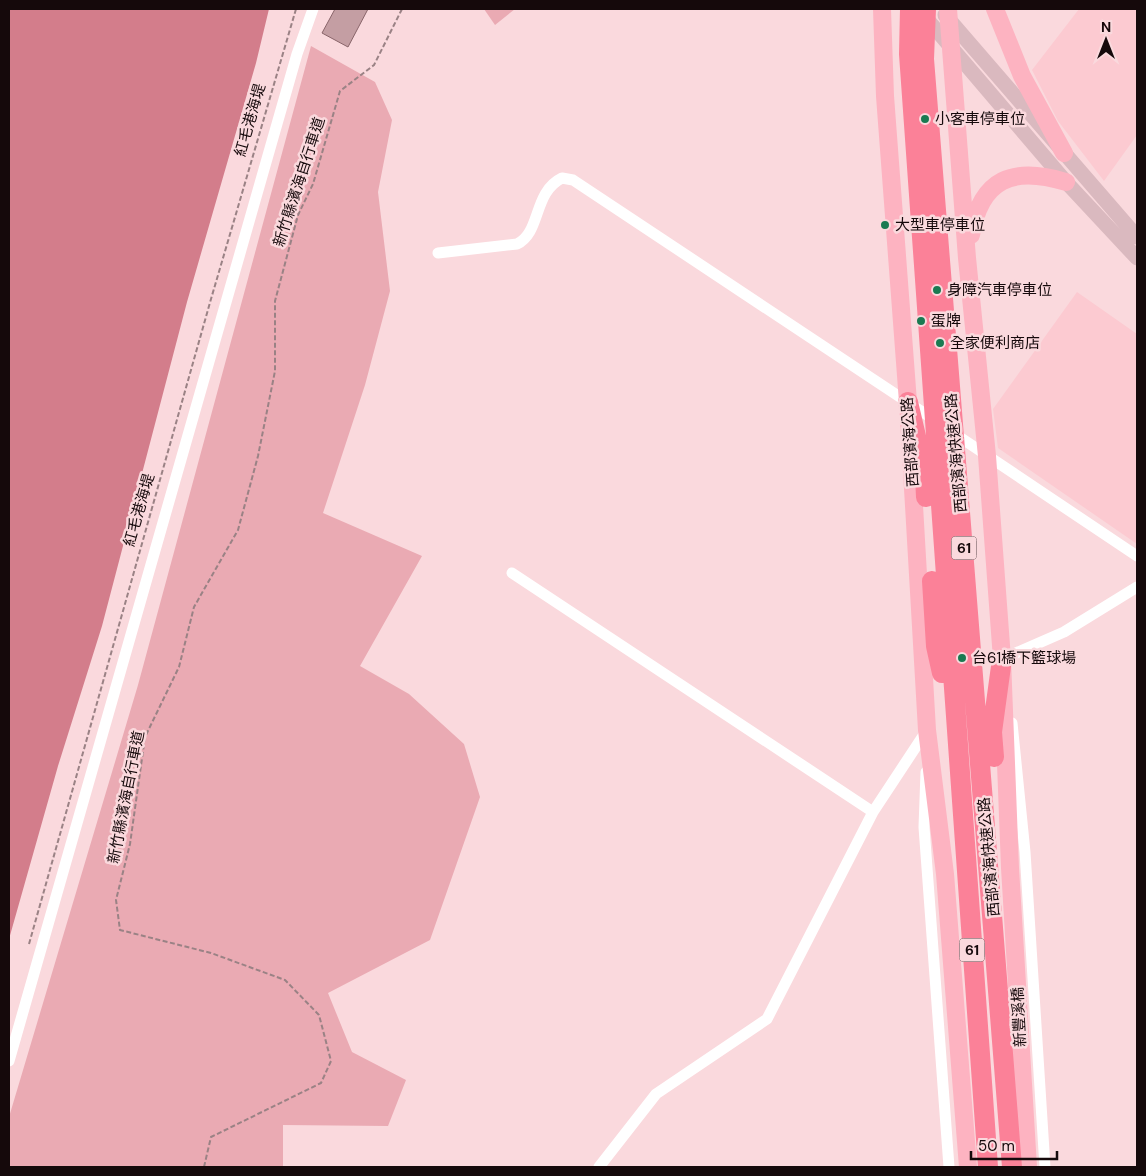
<svg xmlns="http://www.w3.org/2000/svg" width="1146" height="1176" viewBox="0 0 1146 1176" font-family="'DM Sans','Noto Sans TC',sans-serif">
<style>
.built{fill:#fccad1}
.green{fill:#eaaab3}
.water{fill:#d37d8b}
.building{fill:#c49ea3;stroke:#89656a}
.lines{fill:none;stroke-linecap:round;stroke-linejoin:round}
.path{stroke:#9a8285;stroke-width:2;stroke-dasharray:5 2.5;stroke-linecap:butt}
.street{stroke:#fff;stroke-width:11}
.secondary{stroke:#dab9bf;stroke-width:15}
.primary{stroke:#fdb3c1;stroke-width:18}
.highway{stroke:#fb8198;stroke-width:20}
.poi-dot{fill:#1a7a51;stroke:#fad9dd;stroke-width:2}
.labels{text-anchor:middle;stroke-width:5;stroke-linejoin:round;paint-order:stroke}
.shield{fill:#fad9dd;stroke:#5a474a;stroke-width:1}
.shield-label{font-size:14px;font-weight:bold;fill:#15090b}
.poi-label{font-size:15px;fill:#15090b;stroke:#fad9dd;text-anchor:start}
.street-label{font-size:15px;fill:#15090b;stroke:#fad9dd}
</style>
<rect width="100%" height="100%" fill="#fad9dd"/>
<path class="built" d="M1079 9H1137V135L1104 181 1058 121 1032 70Z
M1077 292 1137 334V544L998 448 993 409Z"/>
<path class="green" d="M484 9H515L495 25Z
M311 46 375 82 392 120 378 192 390 291 365 385 323 513 422 556 360 666 409 694 464 744 480 797 430 940 328 993 352 1052 406 1080 388 1126 283 1125V1167H9V1117L138 685Z"/>
<path class="water" d="M9 9H269L256 63 187 302 102 626 58 766 9 939Z"/>
<path class="building" d="M335 9H368L348 47 322 33Z"/>
<g class="lines">
<path class="path" d="M29 944 211 299 296 9
M204 1167 211 1137 321 1083 331 1061 319 1015 285 980 211 953 120 930 116 900 130 844 145 737 179 667 194 607 238 530 258 456 275 371V301L298 215 313 184 340 91 374 65 402 9"/>
<path class="street" d="M438 253 517 244C541 233 533 192 562 178L573 180 936 421
M952 432 1137 556
M512 573 873 812
M1002 663V659L1064 632 1137 587
M1012 723 1025 852 1045 1167
M926 772 924 827 949 1167
M9 1061 297 54 313 9
M599 1167 656 1094 767 1019 873 812 927 730"/>
<path class="secondary" d="M921 12 1066 182 1137 258
M945 15 1137 237"/>
<path class="primary" d="M882 9 885 96 908 402 927 730 945 874 968 1167
M948 9 967 258 987 456 1002 659 1010 868 1028 1167
M995 9 1022 76 1064 153
M971 235C981 178 1013 166 1066 182"/>
<path class="highway" d="M910 9 909 54 988 1167
M926 9 924 59 1012 1167
M908 402 925 475 926 497
M932 581 936 646 942 673
M994 757 992 732 1002 659"/>
</g>
<g class="poi-dot">
<circle cx="925" cy="119" r="5"/>
<circle cx="885" cy="225" r="5"/>
<circle cx="937" cy="290" r="5"/>
<circle cx="921" cy="321" r="5"/>
<circle cx="940" cy="343" r="5"/>
<circle cx="962" cy="658" r="5"/>
</g>
<g class="labels">
<g class="shield">
<rect x="951.5" y="536.5" width="25" height="23" rx="4"/>
<rect x="959.5" y="938.5" width="25" height="23" rx="4"/>
</g>
<g class="shield-label">
<text x="964" y="553">61</text>
<text x="972" y="955">61</text>
</g>
<g class="poi-label">
<text x="935" y="124">小客車停車位</text>
<text x="895" y="230">大型車停車位</text>
<text x="947" y="295">身障汽車停車位</text>
<text x="931" y="326">蛋牌</text>
<text x="950" y="348">全家便利商店</text>
<text x="972" y="663">台61橋下籃球場</text>
</g>
<g class="street-label">
<text transform="translate(250 120) rotate(-74)" y="5">紅毛港海堤</text>
<text transform="translate(299 182) rotate(-72)" y="5">新竹縣濱海自行車道</text>
<text transform="translate(910 442) rotate(-94)" y="5">西部濱海公路</text>
<text transform="translate(956 453) rotate(-95)" y="5">西部濱海快速公路</text>
<text transform="translate(139 510) rotate(-74)" y="5">紅毛港海堤</text>
<text transform="translate(126 797) rotate(-79)" y="5">新竹縣濱海自行車道</text>
<text transform="translate(989 857) rotate(-95)" y="5">西部濱海快速公路</text>
<text transform="translate(1019 1017) rotate(-93)" y="5">新豐溪橋</text>
</g>
</g>
<rect width="1146" height="1176" fill="none" stroke="#15090b" stroke-width="20"/>
<g transform="translate(1106 40)" stroke="#fad9dd" stroke-width="4" paint-order="stroke">
<path d="M0-4L9 19L0 12L-9 19Z" fill="#15090b"/>
<text y="-8" font-size="14" font-weight="bold" text-anchor="middle" fill="#15090b">N</text>
</g>
<path d="M971 1151v8h86v-8" fill="none" stroke="#15090b" stroke-width="2.5"/>
<text x="978" y="1151" font-size="15" fill="#15090b" stroke="#fad9dd" stroke-width="4" paint-order="stroke">50 m</text>
</svg>
